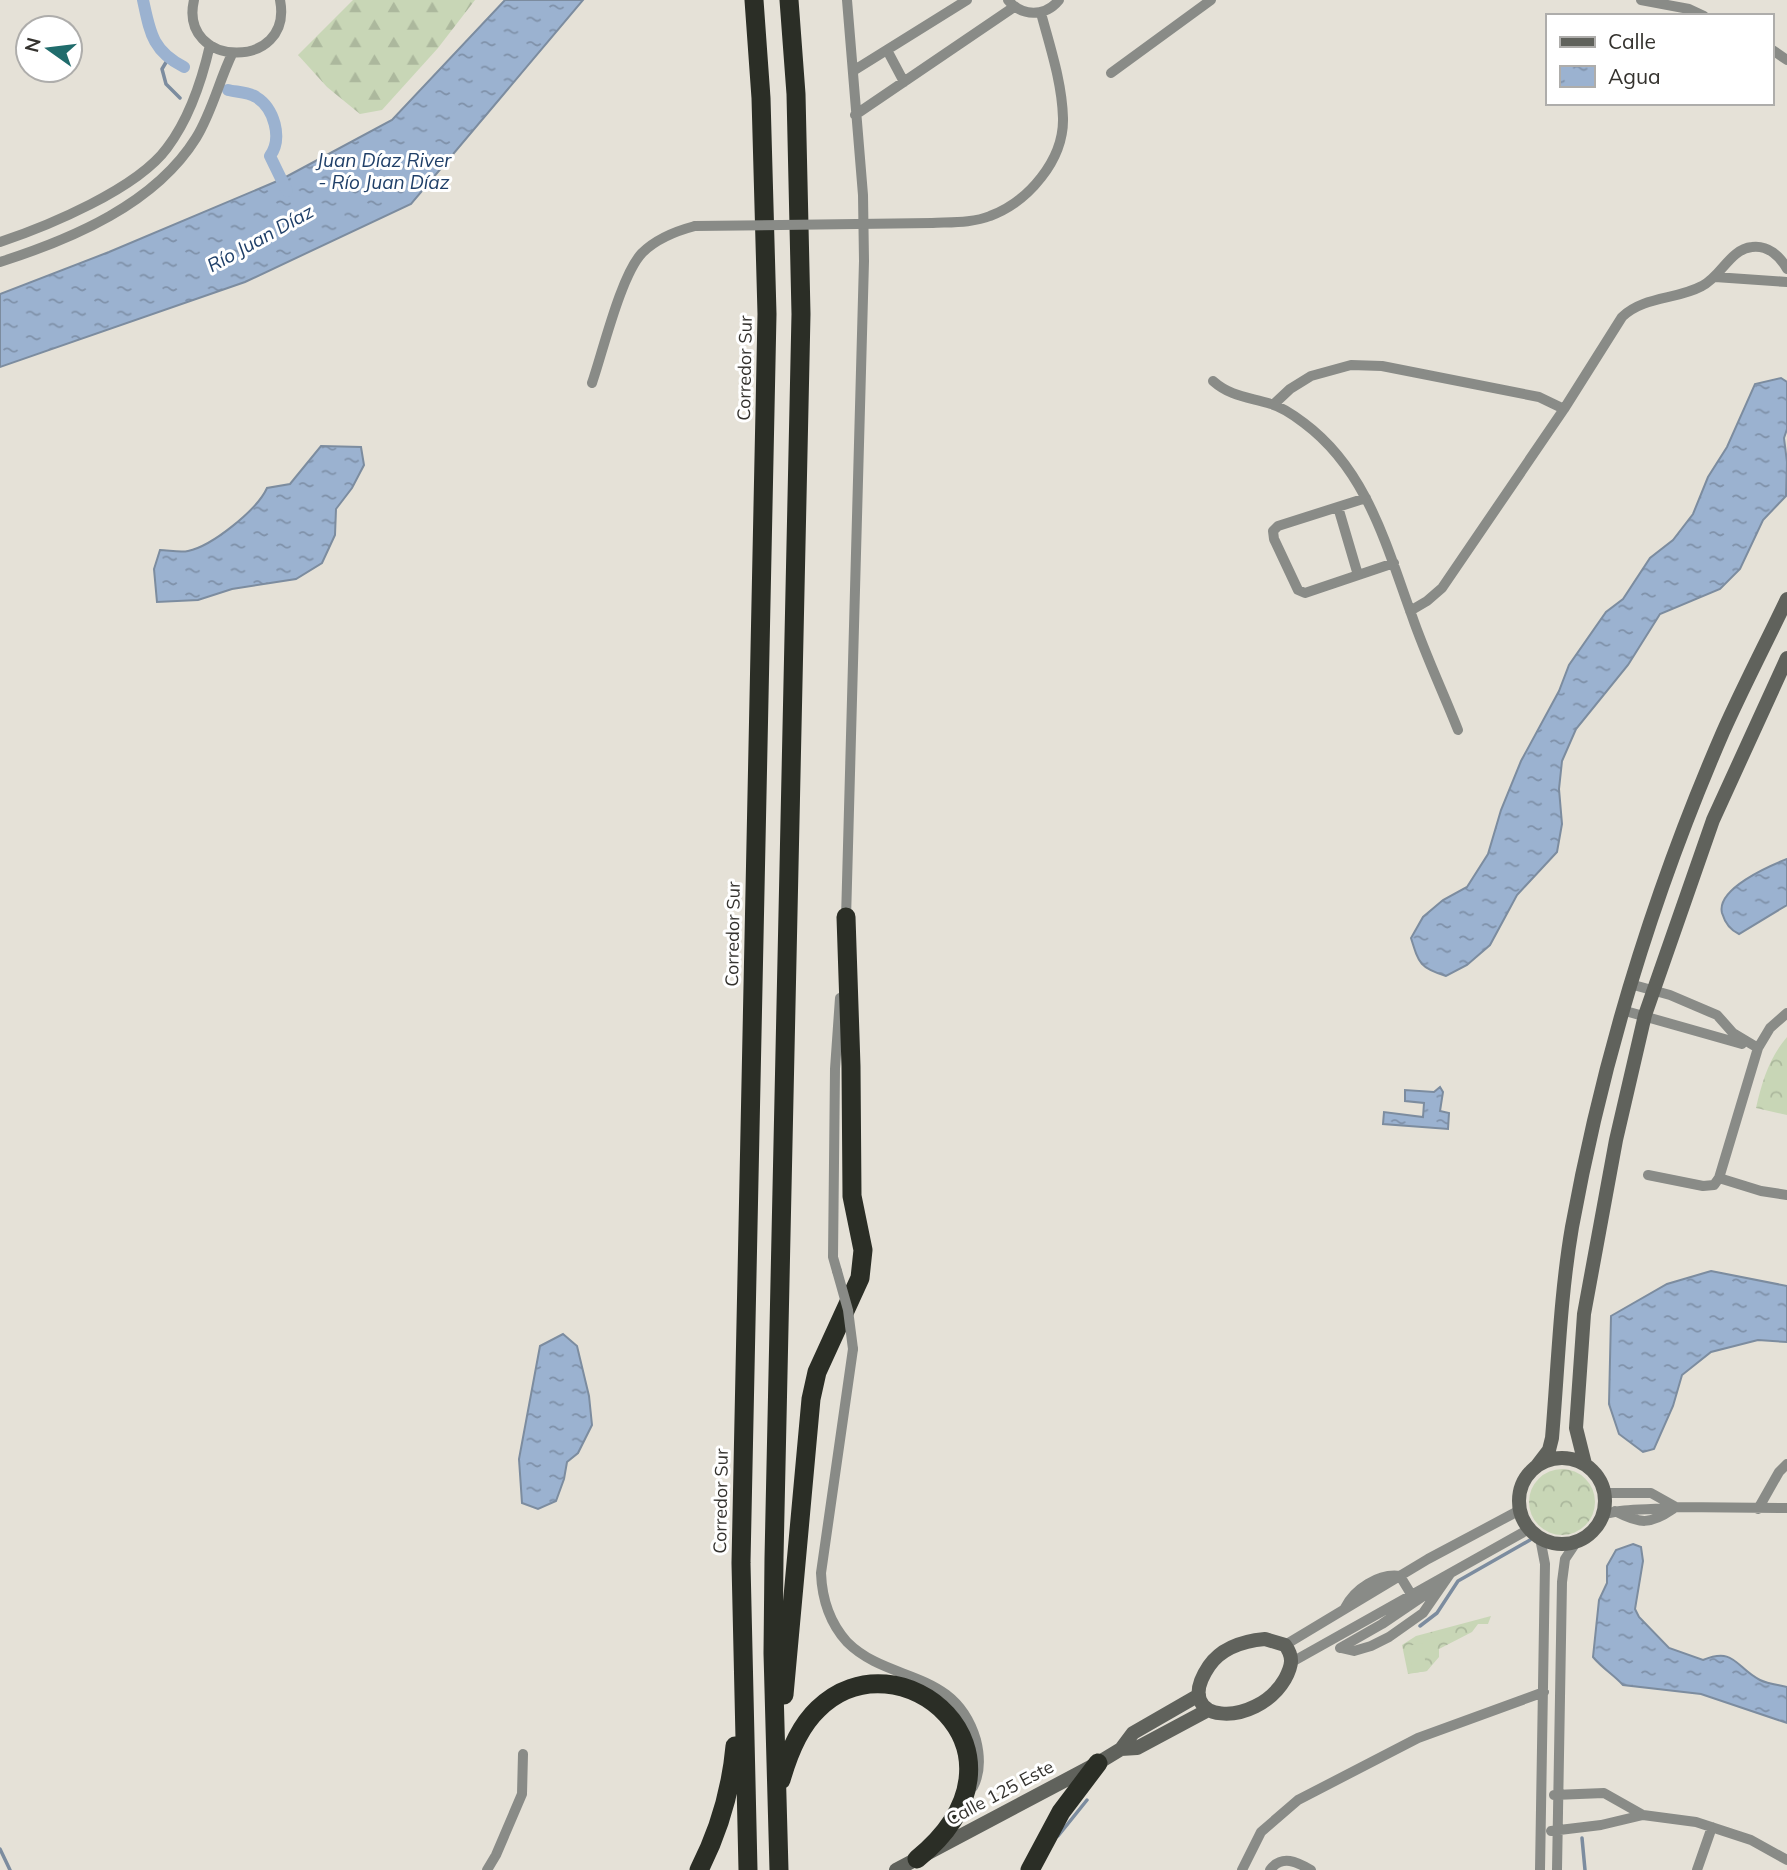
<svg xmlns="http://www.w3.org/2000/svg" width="1787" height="1870" viewBox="0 0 1787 1870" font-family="Mulish,sans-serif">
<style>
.forest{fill:url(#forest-firs)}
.park{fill:url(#park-crowns)}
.pitch{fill:#c8d6b6}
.water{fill:url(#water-ripples);stroke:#7c8c9f;stroke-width:2}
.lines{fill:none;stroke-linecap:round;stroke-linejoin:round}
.stream{stroke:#7c8c9f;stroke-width:3.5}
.canal{stroke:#9bb2d0;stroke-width:12}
.street{stroke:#898b87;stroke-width:10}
.secondary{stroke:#60625c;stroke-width:14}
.highway{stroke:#2b2e26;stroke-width:19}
.street-bridge{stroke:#898b87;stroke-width:10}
.labels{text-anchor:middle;stroke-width:6;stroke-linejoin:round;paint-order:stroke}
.street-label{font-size:18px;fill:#34322e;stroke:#fff}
.water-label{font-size:19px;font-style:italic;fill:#1f3f68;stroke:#fff}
</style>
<defs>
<pattern id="forest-firs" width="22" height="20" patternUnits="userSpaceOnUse" patternTransform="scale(1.75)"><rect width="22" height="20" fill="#c8d6b6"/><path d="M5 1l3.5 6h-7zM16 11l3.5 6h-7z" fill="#acb89d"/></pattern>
<pattern id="park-crowns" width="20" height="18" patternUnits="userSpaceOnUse" patternTransform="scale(1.75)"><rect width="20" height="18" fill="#c8d6b6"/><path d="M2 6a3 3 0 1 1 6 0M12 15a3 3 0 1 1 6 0" fill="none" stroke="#acb89d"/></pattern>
<pattern id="water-ripples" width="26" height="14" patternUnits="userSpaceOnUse" patternTransform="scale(1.75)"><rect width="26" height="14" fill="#9bb2d0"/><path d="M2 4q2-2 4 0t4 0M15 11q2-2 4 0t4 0" fill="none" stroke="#7f91a9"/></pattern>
</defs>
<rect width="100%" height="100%" fill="#e5e1d7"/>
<path class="forest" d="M353 0H475L438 48 382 110 360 114 327 87 298 55Z"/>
<path class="park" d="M1787 1037V1115L1756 1108C1762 1082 1769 1058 1787 1037Z
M1529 1502a33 33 0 1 1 66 0a33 33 0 1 1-66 0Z
M1491 1616 1488 1624H1478L1472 1632 1439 1649V1657L1427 1671 1408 1674 1402 1645 1416 1636Z"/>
<path class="pitch" d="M1422 1643 1427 1671 1413 1673 1408 1646Z"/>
<path class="water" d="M505 0H583L411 204 245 282 0 367V294L109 252 282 179 392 120Z
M1781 378 1787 382V429L1784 438 1787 462 1786 496 1763 520 1740 569 1720 589 1660 614 1628 665 1576 729 1562 761 1559 789 1562 824 1557 852 1517 895 1490 945 1467 965 1446 976C1420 968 1419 964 1411 938L1423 917 1443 900 1467 887 1488 854 1501 810 1521 761 1559 691 1569 665 1606 612 1623 599 1650 558 1673 540 1693 514 1708 477 1727 447 1755 384Z
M321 446 361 447 364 465 352 488 336 509 335 535 322 563 296 579 232 589 198 600 157 602 154 569 160 550C168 550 180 553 188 551 212 546 257 510 267 488L290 484Z
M1787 859V905L1739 934C1730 930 1725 923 1722 913 1716 889 1769 866 1787 859Z
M1440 1087 1443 1092 1440 1111 1449 1113 1448 1129 1383 1124 1384 1112 1423 1117 1424 1103 1405 1101V1090L1434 1092Z
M1711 1271 1787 1286V1342L1758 1340 1711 1352 1682 1375 1673 1406 1654 1449 1643 1452 1619 1434 1609 1404 1611 1316 1667 1284Z
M563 1334 577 1346 589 1396 592 1425 578 1453 567 1462 564 1479 556 1501 538 1509 522 1503 519 1459 540 1346Z
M1633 1544 1641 1547 1643 1561 1635 1609 1639 1617 1669 1648 1703 1660C1735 1647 1735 1667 1760 1680 1768 1684 1779 1685 1787 1687V1723L1701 1694 1623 1685C1614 1675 1602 1668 1593 1657L1599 1600 1607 1583V1566L1616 1550Z"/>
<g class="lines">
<path class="stream" d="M168 59 162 69 166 84 180 98
M1420 1626 1437 1613 1458 1581 1530 1540
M1058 1836 1087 1800
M1582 1838 1585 1870
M0 1849 10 1870"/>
<path class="canal" d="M143 0C150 32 152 51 184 67
M228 90C236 92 249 92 256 97 274 108 283 138 270 156L287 191"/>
<path class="street" d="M194 0C178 69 294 71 280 0
M1008 0C1022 17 1045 17 1059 0
M1641 0 1689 9 1704 16
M1771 49 1787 60
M887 50 904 82
M853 71 967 0
M1111 73 1211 0
M855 115 1014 7
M932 223C950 222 973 223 990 216 1028 202 1064 160 1063 118 1062 82 1050 47 1041 13
M0 242C48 226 137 189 167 148 189 119 202 80 210 45
M0 262C72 239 155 204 196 138 212 112 219 81 232 54
M1715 277 1787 282
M1213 381C1231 397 1249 397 1271 404 1282 407 1295 416 1304 423 1367 470 1386 545 1412 616 1425 654 1443 692 1458 730
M592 383C603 351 621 275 642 253 657 238 676 231 695 226
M1274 404 1290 389 1311 376 1351 365 1382 366 1539 397 1564 409
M1366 498 1278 526 1273 531 1274 539 1298 590 1305 593 1394 563
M1338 507 1358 575
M1410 611 1427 601 1442 588 1564 409 1622 317C1644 296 1676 300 1702 286 1721 277 1730 249 1752 247 1768 245 1780 256 1787 269
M846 919 864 261 863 195 847 0
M1630 984 1670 995 1717 1015 1733 1033 1758 1048
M1622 1010 1742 1044
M1648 1175 1703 1186 1714 1185 1719 1178 1758 1048 1770 1028 1787 1013
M1719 1178 1761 1191 1787 1195
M837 1271 833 1257 835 1069 840 998
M853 1349 821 1573C822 1599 829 1622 847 1642 889 1684 955 1668 976 1740 980 1756 981 1772 973 1787
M1604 1493H1651L1676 1507
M1758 1509 1779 1472 1787 1464
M1615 1511C1640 1524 1650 1525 1673 1509
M1603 1515C1626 1507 1652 1511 1676 1507L1787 1508
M1540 1538 1545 1564 1540 1870
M1345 1608C1354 1589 1379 1573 1400 1576L1414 1599
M1285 1645 1428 1559 1520 1510
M1340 1648 1382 1624 1438 1586
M1341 1648 1354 1651 1371 1646 1389 1637 1423 1613 1450 1574
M1292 1662 1529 1529
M1554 1795 1604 1793 1643 1815
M1551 1831 1601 1825 1643 1815 1696 1822 1751 1840 1787 1860
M487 1870 496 1855 522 1794 523 1754
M1242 1870 1261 1832 1298 1800 1418 1738 1544 1692
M1270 1870C1282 1854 1297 1862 1311 1870
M1557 1870 1562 1582 1565 1559 1577 1541
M1697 1870 1712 1827"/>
<path class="secondary" d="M1519 1501a43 43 0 1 1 86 0a43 43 0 1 1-86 0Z
M1585 1464 1576 1428 1584 1314 1616 1140 1645 1015 1713 820 1787 658
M1536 1467 1549 1450 1552 1438C1558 1368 1560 1297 1572 1227 1603 1057 1654 891 1723 732 1743 687 1766 643 1787 599
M1265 1639 1285 1645C1294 1657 1292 1666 1285 1679 1256 1729 1169 1725 1209 1666 1222 1647 1243 1641 1265 1639Z
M1121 1749 1137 1748 1208 1710
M896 1870 1098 1763 1121 1749 1133 1733 1199 1695"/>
<path class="highway" d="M784 1695 811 1399 817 1372 860 1278 863 1250 852 1196 851 1066 846 917
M781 1780C788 1755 799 1727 818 1709 898 1630 1048 1752 917 1859
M699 1870C719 1831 731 1790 735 1746
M748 1870 741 1563 767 314 761 98 754 0
M779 1870 773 1653 774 1558 801 314 796 94 789 0
M1030 1870 1061 1812 1098 1763"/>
<path class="street-bridge" d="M695 226 932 223
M837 1271 848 1310 853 1349"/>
</g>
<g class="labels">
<g class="street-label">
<text transform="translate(745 368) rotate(-89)" y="6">Corredor Sur</text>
<text transform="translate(733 934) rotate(-89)" y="6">Corredor Sur</text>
<text transform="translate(721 1501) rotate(-89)" y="6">Corredor Sur</text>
<text transform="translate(1000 1793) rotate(-28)" y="6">Calle 125 Este</text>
</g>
<g class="water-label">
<text x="384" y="167">Juan Díaz River<tspan x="384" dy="22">- Río Juan Díaz</tspan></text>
<text transform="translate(260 238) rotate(-29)" y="7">Río Juan Díaz</text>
</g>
</g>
<rect x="1546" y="14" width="228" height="91" fill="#ffffff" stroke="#aeadab" stroke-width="2"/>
<rect x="1560" y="37" width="35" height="10" fill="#60625c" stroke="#aeadab" stroke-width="2"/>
<text x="1608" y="49" font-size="21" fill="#34322e">Calle</text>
<rect x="1560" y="66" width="35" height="21" fill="url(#water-ripples)" stroke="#aeadab" stroke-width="2"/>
<text x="1608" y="84" font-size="21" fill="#34322e">Agua</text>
<g transform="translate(49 49) rotate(284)"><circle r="33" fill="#ffffff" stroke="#aeadab" stroke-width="2"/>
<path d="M0-5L12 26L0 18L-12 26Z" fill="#206c6c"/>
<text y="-10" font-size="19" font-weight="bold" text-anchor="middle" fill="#34322e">N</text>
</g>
</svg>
